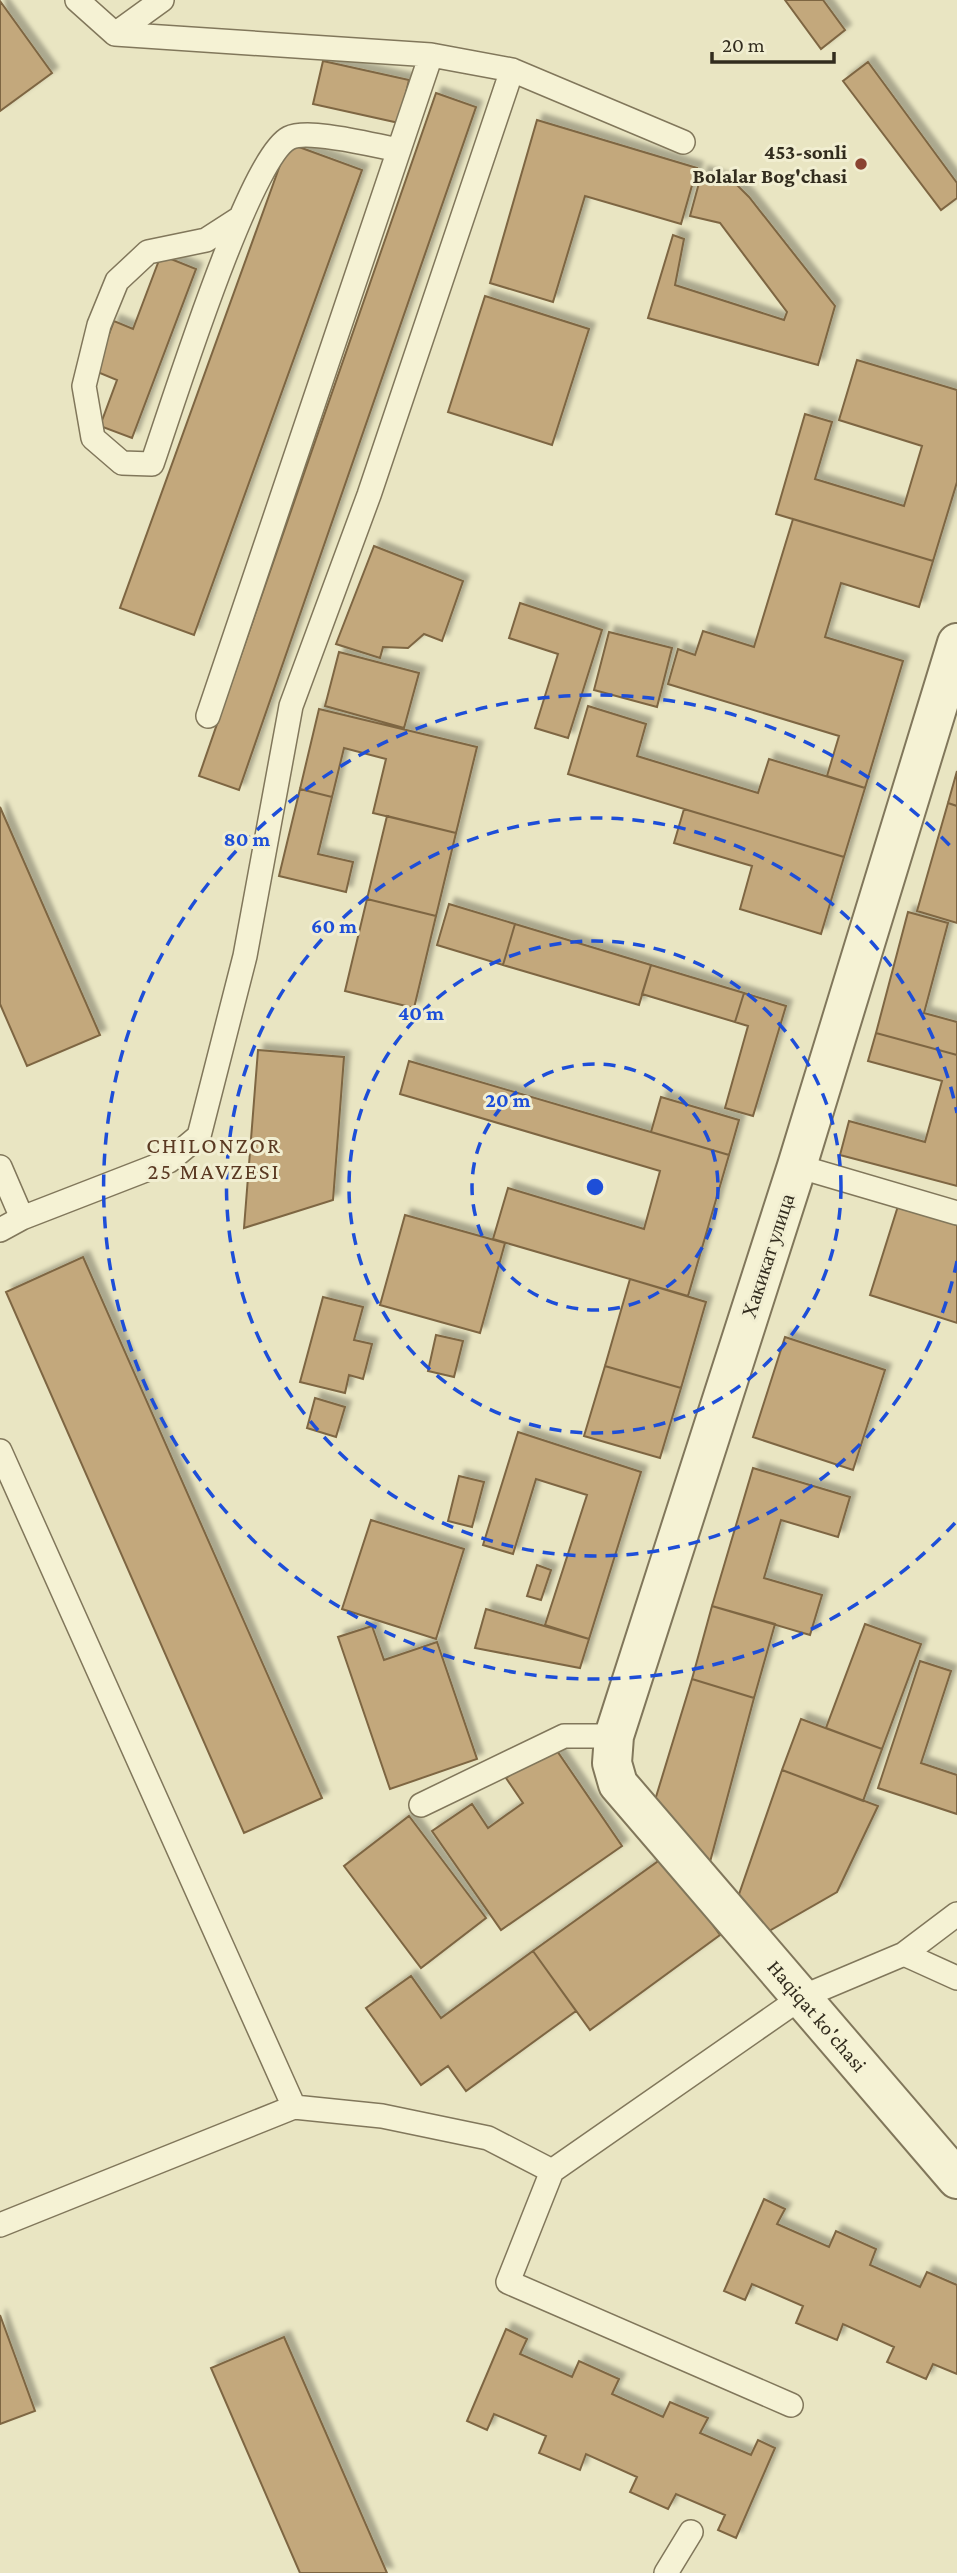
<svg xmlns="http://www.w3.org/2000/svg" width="957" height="2573" viewBox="0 0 957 2573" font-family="'Crimson Pro',serif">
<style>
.building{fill:#c3a87c;stroke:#7e6643;stroke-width:2;filter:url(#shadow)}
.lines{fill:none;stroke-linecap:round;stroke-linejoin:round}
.service-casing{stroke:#81775b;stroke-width:26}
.minor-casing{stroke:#81775b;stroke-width:42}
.service{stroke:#f5f2d4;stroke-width:23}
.minor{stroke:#f5f2d4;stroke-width:38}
.ring{fill:none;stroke:#1d4ed8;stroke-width:3.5;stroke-dasharray:12 9}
.poi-dot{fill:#8a4331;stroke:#f1eed1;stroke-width:2.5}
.labels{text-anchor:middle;stroke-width:6;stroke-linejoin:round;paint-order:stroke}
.poi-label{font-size:21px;font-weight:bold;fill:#322c1e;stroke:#f1eed1;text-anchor:end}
.street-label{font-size:21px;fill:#322c1e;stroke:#f1eed1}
.neighbourhood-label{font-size:23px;letter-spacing:2px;fill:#5a3922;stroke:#f1eed1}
.centre{fill:#1d4ed8;stroke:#f1eed1;stroke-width:3.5}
.ring-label{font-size:21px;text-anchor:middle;font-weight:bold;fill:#1d4ed8;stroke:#f1eed1;stroke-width:6;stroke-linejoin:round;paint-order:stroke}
</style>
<defs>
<filter id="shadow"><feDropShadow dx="6" dy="-6" stdDeviation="2" flood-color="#0004"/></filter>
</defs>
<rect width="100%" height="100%" fill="#e9e5c2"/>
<path class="building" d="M785 0H823L845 30 821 49Z
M0 1 52 73 0 111Z
M323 61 409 80 399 123 313 104Z
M868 62 957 183V198L941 210 843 81Z
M436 93 476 107 239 790 199 776Z
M537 120 697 168 681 224 585 196 553 302 490 283Z
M288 143 362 170 194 635 120 608Z
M702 172 735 183 749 197 835 306 818 365 648 318 673 235 684 239 675 285 784 320 787 312 720 223 690 216Z
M161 255 196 269 132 438 100 426 117 380 95 371 114 321 133 329Z
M485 296 589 329 552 445 448 412Z
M857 360 957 390V482L933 561 776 514 805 414 832 422 815 479 904 506 922 446 839 420Z
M793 519 933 561 919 607 841 583 825 637 903 661 865 788 827 776 839 736 668 684 678 649 695 655 703 631 754 647Z
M374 546 463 581 442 641 424 634 408 648 383 647 380 658 336 644Z
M520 603 602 630 568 738 535 728 558 654 509 638Z
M609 632 672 648 657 707 594 690Z
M339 652 419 673 404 728 325 706Z
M588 706 646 724 637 756 758 793 769 759 865 788 844 857 568 774Z
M319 709 477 747 456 833 373 813 386 759 344 748 332 797 300 789Z
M957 771V806L948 803Z
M300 789 332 797 318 854 353 862 346 892 279 876Z
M948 803 957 806V923L917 911Z
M0 807 100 1035 27 1066 0 1004Z
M684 809 844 857 821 934 740 909 752 866 674 843Z
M387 816 456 833 436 916 367 899Z
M367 899 436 916 414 1008 345 991Z
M449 904 515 924 503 965 437 945Z
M908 912 948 923 924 1013 957 1022V1055L876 1033Z
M515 924 651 965 639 1005 503 965Z
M651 965 744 993 735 1022 642 994Z
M744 993 786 1006 753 1116 725 1108 748 1026 735 1022Z
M876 1033 957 1055V1186L840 1155 849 1121 925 1142 942 1081 868 1061Z
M258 1050 344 1057 333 1200 244 1228Z
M409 1061 729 1155 688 1296 493 1239 508 1188 644 1229 660 1171 400 1094Z
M661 1097 739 1120 729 1155 651 1132Z
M898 1206 957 1225V1323L870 1295Z
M405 1215 505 1243 480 1333 380 1305Z
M83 1257 322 1798 244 1833 6 1292Z
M630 1279 706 1302 681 1388 605 1366Z
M323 1297 363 1307 354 1340 372 1344 363 1379 349 1375 345 1393 300 1382Z
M436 1335 463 1341 454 1377 428 1371Z
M785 1337 885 1370 853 1470 753 1437Z
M605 1366 681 1388 660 1458 584 1436Z
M315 1398 345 1407 336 1437 307 1428Z
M518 1432 641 1472 589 1639 545 1625 587 1495 536 1479 513 1554 483 1545Z
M753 1468 850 1497 838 1537 781 1520 764 1578 822 1595 810 1635 712 1606Z
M459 1476 484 1482 472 1527 448 1521Z
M371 1520 464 1549 436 1639 342 1609Z
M537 1565 551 1570 541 1600 527 1596Z
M712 1606 775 1624 754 1698 692 1679Z
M486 1609 589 1639 580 1668 475 1648Z
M865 1624 921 1644 882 1749 826 1728Z
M372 1626 384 1660 437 1642 477 1759 390 1789 338 1637Z
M920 1661 951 1671 921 1763 957 1775V1814L878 1788Z
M692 1679 754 1698 710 1862 652 1810Z
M801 1719 882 1749 863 1801 782 1770Z
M553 1745 622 1846 501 1930 432 1831 472 1804 488 1828 523 1803 506 1778Z
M782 1770 878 1806 837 1892 769 1931 736 1903Z
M409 1816 486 1918 421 1968 344 1866Z
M664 1857 720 1935 590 2030 533 1951Z
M533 1951 576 2011 466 2091 448 2066 421 2085 366 2008 411 1976 441 2018Z
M764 2199 785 2209 777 2224 829 2247 836 2231 876 2249 870 2265 920 2287 927 2272 957 2285V2374L933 2364 926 2379 887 2362 894 2347 843 2324 837 2340 796 2323 803 2306 752 2284 745 2300 724 2291Z
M0 2315 35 2411 0 2424Z
M506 2329 527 2339 520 2354 572 2377 579 2361 619 2379 612 2394 663 2417 670 2402 708 2418 700 2433 751 2455 758 2440 775 2448 736 2538 718 2530 725 2515 676 2494 668 2509 630 2492 637 2477 586 2454 580 2470 539 2453 546 2436 494 2414 487 2430 467 2421Z
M284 2337 387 2573H300L211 2368Z"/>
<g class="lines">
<defs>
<path id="service" d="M77 0 115 34 431 55 512 70 683 142
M115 34 162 0
M237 220 206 240 148 252 117 281 99 325 84 386 93 438 122 463 152 464C171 410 249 158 289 138 309 128 375 146 399 150
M208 716 431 55
M797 1166 957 1213
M0 1167 22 1218
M0 1230 22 1218 169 1161 199 1136 245 956 291 706 369 495 512 70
M0 1451 294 2107
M421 1805 564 1736H614
M904 1954 957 1914
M552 2171 508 2282 791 2405
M0 2225 294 2107 382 2116 488 2138 552 2171 802 1997 904 1954 957 1978
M666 2573 691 2532"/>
<g id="minor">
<path id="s1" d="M957 643 797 1166 614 1736 612 1763 618 1784 957 2179"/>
</g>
</defs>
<use href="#service" class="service-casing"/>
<use href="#minor" class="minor-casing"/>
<use href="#service" class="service"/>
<use href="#minor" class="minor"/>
</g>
<g class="ring">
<circle cx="595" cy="1187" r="123"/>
<circle cx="595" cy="1187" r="246"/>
<path d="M957 1261A369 369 0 1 1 957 1113"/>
<path d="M955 1523A492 492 0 1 1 955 851"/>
</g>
<circle class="poi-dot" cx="861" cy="164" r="7"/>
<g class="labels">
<g class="poi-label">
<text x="847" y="159">453-sonli<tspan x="847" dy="24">Bolalar Bog'chasi</tspan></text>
</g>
<g class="street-label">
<text transform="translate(768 1256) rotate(-72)" y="7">Хакикат улица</text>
<text dy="7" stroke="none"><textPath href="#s1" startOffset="1500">Haqiqat ko'chasi</textPath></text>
</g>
<g class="neighbourhood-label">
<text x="214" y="1153">CHILONZOR<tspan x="214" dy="26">25 MAVZESI</tspan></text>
</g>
</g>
<circle cx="595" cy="1187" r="10" class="centre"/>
<g class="ring-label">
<text x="247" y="846">80 m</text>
<text x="334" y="933">60 m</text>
<text x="421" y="1020">40 m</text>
<text x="508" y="1107">20 m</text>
</g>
<path d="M712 52v10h122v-10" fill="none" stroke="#322c1e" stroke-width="3.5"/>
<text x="722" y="52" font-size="21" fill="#322c1e" stroke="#f1eed1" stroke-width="5" paint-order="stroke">20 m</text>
</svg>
